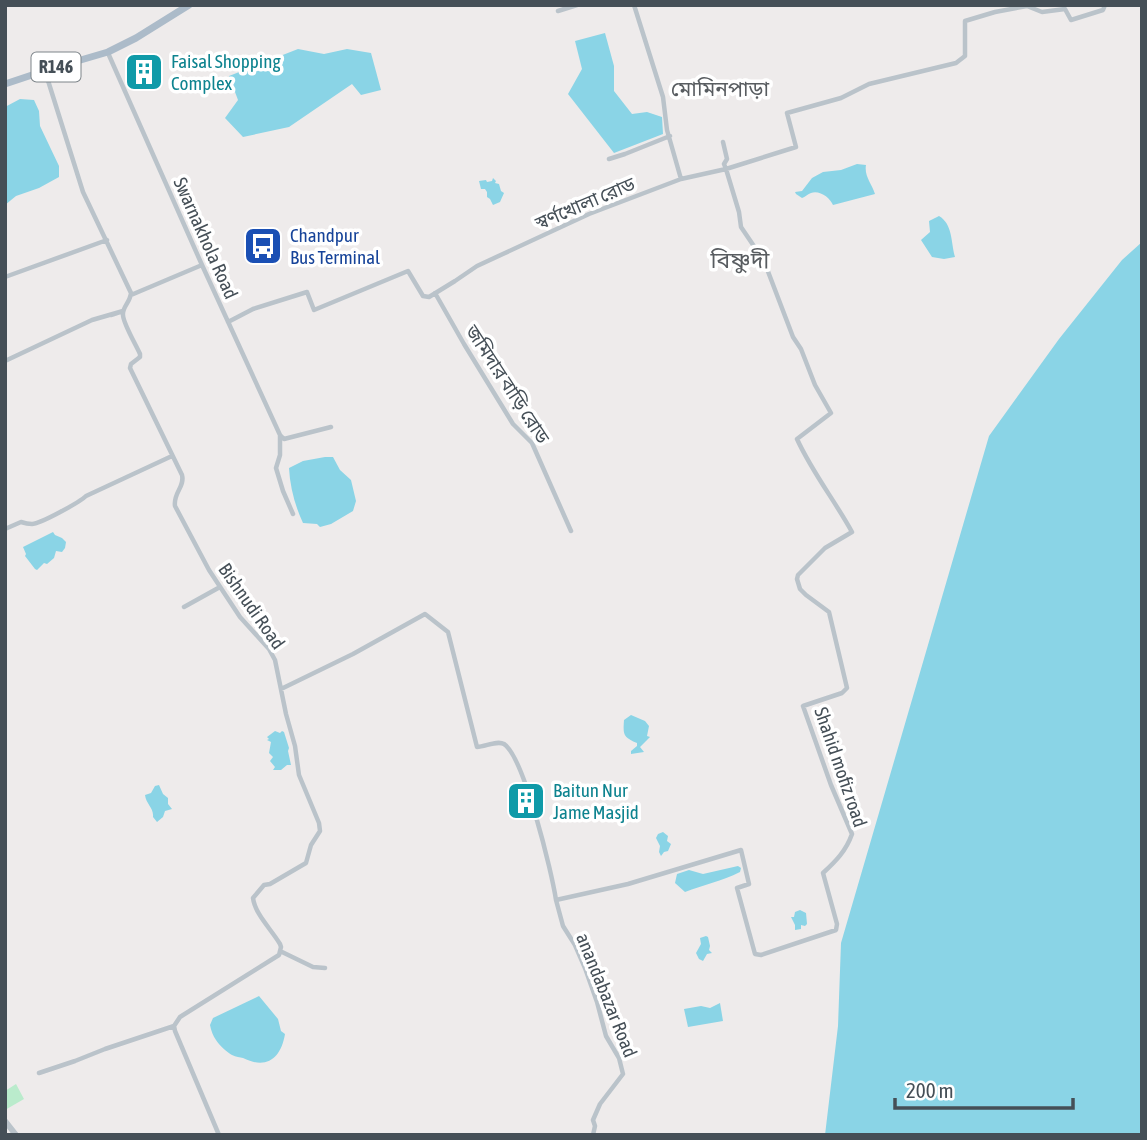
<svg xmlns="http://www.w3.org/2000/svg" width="1147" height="1140" viewBox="0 0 1147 1140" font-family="'Asap Condensed','Noto Sans Bengali',sans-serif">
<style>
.green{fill:#baebcc}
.water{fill:#8ad4e6}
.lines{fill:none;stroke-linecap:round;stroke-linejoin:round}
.minor{stroke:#bac3ca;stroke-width:4.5}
.tertiary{stroke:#bac3ca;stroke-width:6}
.primary{stroke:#acbbc9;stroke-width:7}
.labels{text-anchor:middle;stroke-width:7;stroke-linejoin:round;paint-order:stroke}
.shield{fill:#fff;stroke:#7d8489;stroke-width:2}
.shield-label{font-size:18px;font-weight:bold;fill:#454f57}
.culture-label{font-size:19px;fill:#0d838f;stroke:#fff;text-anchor:start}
.street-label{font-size:19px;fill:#454f57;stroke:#fff}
.transit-label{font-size:19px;fill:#164399;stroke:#fff;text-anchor:start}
.neighbourhood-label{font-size:21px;fill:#585c60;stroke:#fff}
.quarter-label{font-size:23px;fill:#585c60;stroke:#fff}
</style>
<rect width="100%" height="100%" fill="#eeebeb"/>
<path class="green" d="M16 1084 24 1099 5 1110V1091Z"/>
<path class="water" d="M605 33 614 66V91L632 114 647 112 662 117 663 134 614 153 568 94 582 69 575 41Z
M298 49 324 54 347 49 371 53 381 90 361 95 352 84 289 127 243 137 225 118 238 100 229 76Z
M20 99 34 100 39 111 40 126 59 166V177L39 188 16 196 5 205V107Z
M857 164 866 165C864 176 872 184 875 194L833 205C830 198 820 190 811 193 808 194 805 197 802 198L796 194 795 192 802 191 812 178 823 172 841 170Z
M493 178 496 181 495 183 499 184 501 191 504 193 500 202 493 205 490 199 487 197V192L485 189H481L479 181 486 180 487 182 492 181Z
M939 216C953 224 951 243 955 257L944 259 932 257 921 240 930 232 929 221Z
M1142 242V1135H825L838 1026 841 943 989 436 1059 339 1122 260Z
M325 457H333L340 470 351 480 356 501 353 511 331 524 320 527 317 524 303 523C295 506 290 487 289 468L303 461Z
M53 532 55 535 62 538 66 542 65 548 62 552 56 551 54 558 47 564 44 563 37 570 35 569 25 556 26 554 23 547Z
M631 715 645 721 649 726 647 736 650 737 640 747 644 752 631 754V751L637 746V743C623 737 623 735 624 720Z
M275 731 280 733 282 731 284 732 289 748 288 751 291 765H287L281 770H273L275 767 270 761 273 757 269 753 271 742 267 740 269 739 267 737Z
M159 785 163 794 168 798V804L172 809 165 811 163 817 157 822 153 817C154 808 146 804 145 795L151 793 155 786Z
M663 832 668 836 667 841 671 844 668 851 664 852 661 856 659 852 660 846 656 838 658 834Z
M738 866 741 868 740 872C722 881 703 885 685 892L675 883 677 874 689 870 703 874Z
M800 910 806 913 807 924 805 926 801 925V929L795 930V925L791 917H794L795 912Z
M706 936 708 937 710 946 709 950 712 953 707 954 703 961 699 959 696 953 701 944 700 938Z
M259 996 278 1019 281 1031 285 1034C281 1058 267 1070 243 1058 240 1057 236 1057 232 1055 228 1053 219 1045 216 1040 213 1036 211 1030 210 1025L213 1018Z
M720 1003 723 1021 688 1027 684 1009 701 1006 710 1008Z"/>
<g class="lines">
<path class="minor" d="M634 5 663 97 667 130 681 179
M558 11 577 5
M108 53 202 265 280 435V455L276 468 283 491 293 514
M45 71 83 192 131 293C130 303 122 307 123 315 123 323 136 345 140 354V357L131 364 130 368 182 475C185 487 173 493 175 506L209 570 240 617 269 649 275 660 286 714 295 746 299 775 319 823 320 831 311 845 306 863 270 884 264 885 253 898C255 914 271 929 280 944L281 947 279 955 180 1017 174 1026 175 1031 219 1135
M609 159 625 154 670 136
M5 277 107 240
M435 293 464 344 513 424 532 443 571 531
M131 295 202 265
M228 322 253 309 307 292 314 310 408 271 423 296 429 297 455 281 477 266 589 214 681 179 726 169 724 164 727 159 723 142
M5 361 92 320 123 311 111 315
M281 436 284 439 331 427
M5 529 21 522C24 523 28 524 32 524 40 524 80 502 86 496L172 456
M184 607 220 587
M281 689 353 654 425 614 448 632 477 747C485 747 497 740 504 744 524 757 552 873 556 900L628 884 741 850 749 884 737 888 755 954 761 955 836 930 837 924 823 873C836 861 846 851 852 834L831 785 803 706 842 693 847 688 829 612 806 595 800 589 797 579 798 575 825 548 852 532C835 501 812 472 797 439L831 413 815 385 801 349 793 337 764 261 741 227 739 212 726 169 796 147 787 113 841 98 869 84 956 63 965 56V21L995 12 1027 6 1042 12 1065 9 1071 20 1103 10 1105 5
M556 900 563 926 575 945 585 968 597 1002 606 1036 619 1058 623 1074 600 1104 593 1120 595 1126 593 1135
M280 951 313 967 325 968
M39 1073 75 1061 105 1049 174 1026"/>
<path class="tertiary" d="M5 1121 16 1135"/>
<path class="primary" d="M5 84 50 69 108 52 136 38 189 5"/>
</g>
<defs>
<symbol id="building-square" viewBox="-11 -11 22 22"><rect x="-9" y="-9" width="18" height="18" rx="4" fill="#0f9aa8" stroke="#fff"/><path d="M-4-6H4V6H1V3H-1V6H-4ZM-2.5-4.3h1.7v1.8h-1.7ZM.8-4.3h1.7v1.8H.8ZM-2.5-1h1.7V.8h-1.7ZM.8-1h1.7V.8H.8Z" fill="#fff"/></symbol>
<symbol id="bus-square" viewBox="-11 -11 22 22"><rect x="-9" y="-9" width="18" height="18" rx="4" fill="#1a4fb4" stroke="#fff"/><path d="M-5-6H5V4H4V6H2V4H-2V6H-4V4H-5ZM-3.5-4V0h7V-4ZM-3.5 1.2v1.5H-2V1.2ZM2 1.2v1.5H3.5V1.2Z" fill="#fff"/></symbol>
</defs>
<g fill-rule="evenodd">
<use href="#building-square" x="122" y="50" width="44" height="44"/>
<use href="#bus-square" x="241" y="224" width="44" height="44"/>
<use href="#building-square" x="504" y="779" width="44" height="44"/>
</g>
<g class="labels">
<rect class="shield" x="31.5" y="52.5" width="49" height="29" rx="5"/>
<g class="shield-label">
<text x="56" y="73">R146</text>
</g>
<g class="culture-label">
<text x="171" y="68">Faisal Shopping<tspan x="171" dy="22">Complex</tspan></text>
<text x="553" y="797">Baitun Nur<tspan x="553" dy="22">Jame Masjid</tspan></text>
</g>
<g class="street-label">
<text transform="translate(585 203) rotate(-23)" y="7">স্বর্ণখোলা রোড</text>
<text transform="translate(206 238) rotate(66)" y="7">Swarnakhola Road</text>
<text transform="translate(508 384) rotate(57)" y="7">জমিদার বাড়ি রোড</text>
<text transform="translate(252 606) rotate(55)" y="7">Bishnudi Road</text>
<text transform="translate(841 767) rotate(71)" y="7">Shahid mofiz road</text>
<text transform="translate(607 995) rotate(68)" y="7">anandabazar Road</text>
</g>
<g class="transit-label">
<text x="290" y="242">Chandpur<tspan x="290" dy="22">Bus Terminal</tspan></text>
</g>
<g class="neighbourhood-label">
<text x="720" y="96">মোমিনপাড়া</text>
</g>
<g class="quarter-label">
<text x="740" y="268">বিষ্ণুদী</text>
</g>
</g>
<rect width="1147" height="1140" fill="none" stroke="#454f57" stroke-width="14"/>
<path d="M895 1098v10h178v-10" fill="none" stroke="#454f57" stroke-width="3.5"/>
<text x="906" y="1098" font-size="21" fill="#454f57" stroke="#ffffff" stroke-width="5" paint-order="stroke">200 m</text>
</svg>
